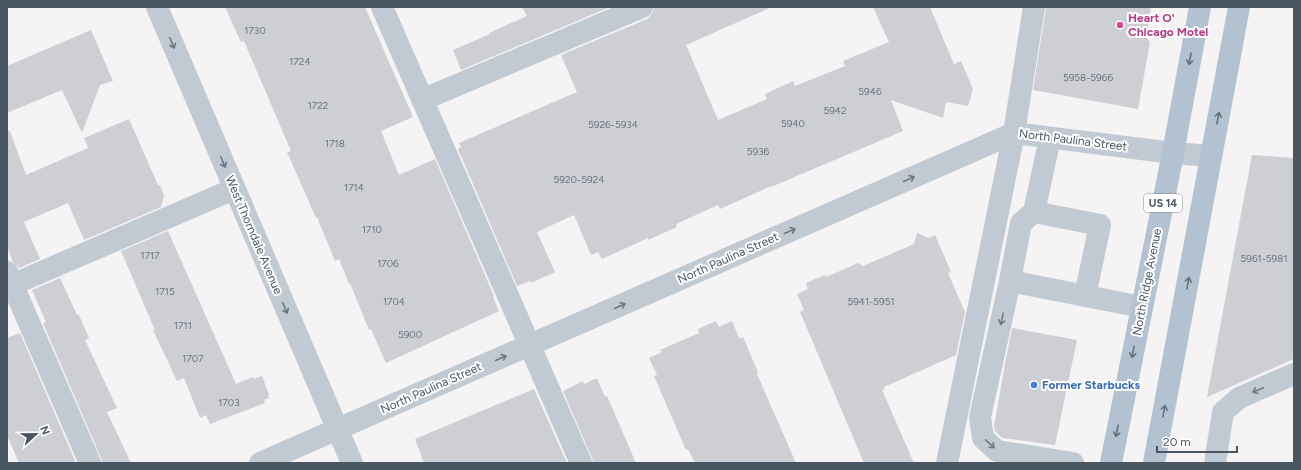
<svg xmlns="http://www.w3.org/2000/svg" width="1301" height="470" viewBox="0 0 1301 470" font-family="Figtree,sans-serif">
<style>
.building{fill:#cdcfd5}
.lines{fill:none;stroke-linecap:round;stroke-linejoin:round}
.minor{stroke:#c1cad2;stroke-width:22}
.major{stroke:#b3c2d1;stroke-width:22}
.oneway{stroke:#6e7983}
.oneway2{stroke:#64717d}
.hotel-dot{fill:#d1479c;stroke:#fff;stroke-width:1.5}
.shop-dot{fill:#3f7fe0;stroke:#fff;stroke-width:1.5}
.labels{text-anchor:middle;stroke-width:4;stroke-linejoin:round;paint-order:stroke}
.number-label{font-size:10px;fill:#6b747e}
.shield{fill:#fff;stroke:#808990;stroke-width:1}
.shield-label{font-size:11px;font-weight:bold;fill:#4a5661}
.hotel-label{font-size:12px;font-weight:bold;fill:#b23c85;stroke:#fff;text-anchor:start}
.street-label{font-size:12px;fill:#4a5661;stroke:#fff}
.shop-label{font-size:12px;font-weight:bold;fill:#366cbe;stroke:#fff;text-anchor:start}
</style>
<rect width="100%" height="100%" fill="#f5f3f3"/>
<path class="building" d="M225 7H365L413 117 381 131 399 175 435 159 494 296 493 297 499 311 386 363 371 329 369 330 350 283 349 284 339 259 335 261 317 217 316 218 287 152 291 151 244 41 241 42Z
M522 7H610L461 70 453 50 490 34 489 33 527 16Z
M654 7H772L686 45 718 120 767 99 765 94 793 81 795 86 845 66 843 61 889 42 873 7H930L954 64 961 61 973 89 968 106 946 102 943 118 891 100 903 131 771 187V186L720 209 718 205 676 224 677 227 648 240V238L602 259 598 252 591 255 574 215 537 232 555 272 531 283 530 281 517 286 458 149 461 147 459 143 577 92 561 55 647 19 652 14Z
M1046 7H1151L1146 37 1150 42 1138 109 1033 90Z
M91 30 113 81 100 85 82 133 62 90 7 113V66Z
M129 119 158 185H160L164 196 161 207 84 240 68 203 24 222 40 259 19 268 13 262 7 246V131H10L26 175 88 148 84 138Z
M1252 155 1294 158V359L1207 397Z
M168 231 236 384 253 377 254 379 262 376 269 395 268 396 269 398 264 400 265 403 210 424 206 415 200 418 184 378 177 381 153 330H155L121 251Z
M917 233 929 238 935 235 951 272 948 273 965 312 956 355 884 387 885 389 882 390 914 463H864L800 312 804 310 797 294 808 289 806 283 825 275 826 277 858 263 863 266 914 244Z
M60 278 77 315H79L89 338 85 340 117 408 107 412 131 463H102L101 458 43 323 46 322 32 290Z
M716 321 719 327 732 321 739 338 743 337 758 372 757 374 796 463H695L688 449 686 450 654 376 657 375 649 358 662 352 660 350 699 333 698 329Z
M1012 328 1077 340 1055 445 1002 438 995 431 994 426 1005 364Z
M20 333 76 463H19L7 435V338Z
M597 378 605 397 607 396 636 463H593L592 458 563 391 583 381 584 384Z
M534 389 567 463H424L415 439Z"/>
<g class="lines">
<path class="minor" d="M157 7 352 463
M382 7 581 463
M422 100 642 7
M1050 138 1034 212 1021 223 1010 281 1142 307
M1034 212 1100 225 1085 296
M7 272 90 463
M1010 281 980 417 983 438 997 451 1073 463
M7 287 234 189
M260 463 1014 133 1173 153 1211 156
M947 463 1014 133 1034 7
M1215 463 1223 412 1239 398 1294 374"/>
<path class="major" d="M1111 463 1173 153 1200 7
M1154 463 1239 7"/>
</g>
<defs><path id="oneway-shaft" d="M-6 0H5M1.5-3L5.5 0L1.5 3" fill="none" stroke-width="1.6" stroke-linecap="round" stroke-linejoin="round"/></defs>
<g class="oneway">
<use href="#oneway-shaft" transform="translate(172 43) rotate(67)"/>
<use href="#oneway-shaft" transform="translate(223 162) rotate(67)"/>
<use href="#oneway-shaft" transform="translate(909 179) rotate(-24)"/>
<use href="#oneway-shaft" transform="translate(790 231) rotate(-24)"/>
<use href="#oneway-shaft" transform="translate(620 306) rotate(-24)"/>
<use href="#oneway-shaft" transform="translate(285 308) rotate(67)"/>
<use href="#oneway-shaft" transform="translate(1002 319) rotate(102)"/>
<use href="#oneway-shaft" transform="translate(501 358) rotate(-24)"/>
<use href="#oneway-shaft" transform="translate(1258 390) rotate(157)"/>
<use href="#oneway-shaft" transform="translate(990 444) rotate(43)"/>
</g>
<g class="oneway2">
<use href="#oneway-shaft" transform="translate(1190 59) rotate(100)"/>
<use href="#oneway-shaft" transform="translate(1218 118) rotate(-79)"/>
<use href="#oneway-shaft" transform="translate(1188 283) rotate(-79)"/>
<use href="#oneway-shaft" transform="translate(1133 352) rotate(101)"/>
<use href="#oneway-shaft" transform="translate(1164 411) rotate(-79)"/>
<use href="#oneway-shaft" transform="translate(1117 431) rotate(101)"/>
</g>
<circle class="hotel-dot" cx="1120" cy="25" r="4"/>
<circle class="shop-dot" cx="1034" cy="385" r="4"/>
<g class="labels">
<g class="number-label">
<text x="255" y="34">1730</text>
<text x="300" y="65">1724</text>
<text x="1088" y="81">5958-5966</text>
<text x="870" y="95">5946</text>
<text x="318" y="109">1722</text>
<text x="835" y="114">5942</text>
<text x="793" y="127">5940</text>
<text x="613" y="128">5926-5934</text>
<text x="335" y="147">1718</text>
<text x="758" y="155">5936</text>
<text x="579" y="183">5920-5924</text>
<text x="354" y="191">1714</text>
<text x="372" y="233">1710</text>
<text x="150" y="259">1717</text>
<text x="1264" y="262">5961-5981</text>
<text x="388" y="267">1706</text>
<text x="165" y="295">1715</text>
<text x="394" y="305">1704</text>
<text x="871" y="305">5941-5951</text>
<text x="183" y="329">1711</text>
<text x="410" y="338">5900</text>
<text x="193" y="362">1707</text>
<text x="229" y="406">1703</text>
</g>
<rect class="shield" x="1144" y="194" width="38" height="18" rx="3"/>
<g class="shield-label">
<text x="1163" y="207">US 14</text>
</g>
<g class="hotel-label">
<text x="1128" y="22">Heart O'<tspan x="1128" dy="14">Chicago Motel</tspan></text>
</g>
<g class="street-label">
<text transform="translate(1073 140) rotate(7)" y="4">North Paulina Street</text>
<text transform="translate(254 235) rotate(67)" y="4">West Thorndale Avenue</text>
<text transform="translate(728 258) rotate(-24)" y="4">North Paulina Street</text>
<text transform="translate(1147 282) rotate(-79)" y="4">North Ridge Avenue</text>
<text transform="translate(431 388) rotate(-24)" y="4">North Paulina Street</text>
</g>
<g class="shop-label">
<text x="1042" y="389">Former Starbucks</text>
</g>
</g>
<rect width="1301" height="470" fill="none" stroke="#4a5661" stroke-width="16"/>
<g transform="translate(36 434) rotate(68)" stroke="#ffffff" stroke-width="3" paint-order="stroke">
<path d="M0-3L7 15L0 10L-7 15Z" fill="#4a5661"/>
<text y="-6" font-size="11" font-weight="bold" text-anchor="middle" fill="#4a5661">N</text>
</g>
<path d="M1157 446v6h80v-6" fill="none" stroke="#4a5661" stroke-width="2"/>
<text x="1163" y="446" font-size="12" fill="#4a5661" stroke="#ffffff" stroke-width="3" paint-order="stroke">20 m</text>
</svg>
